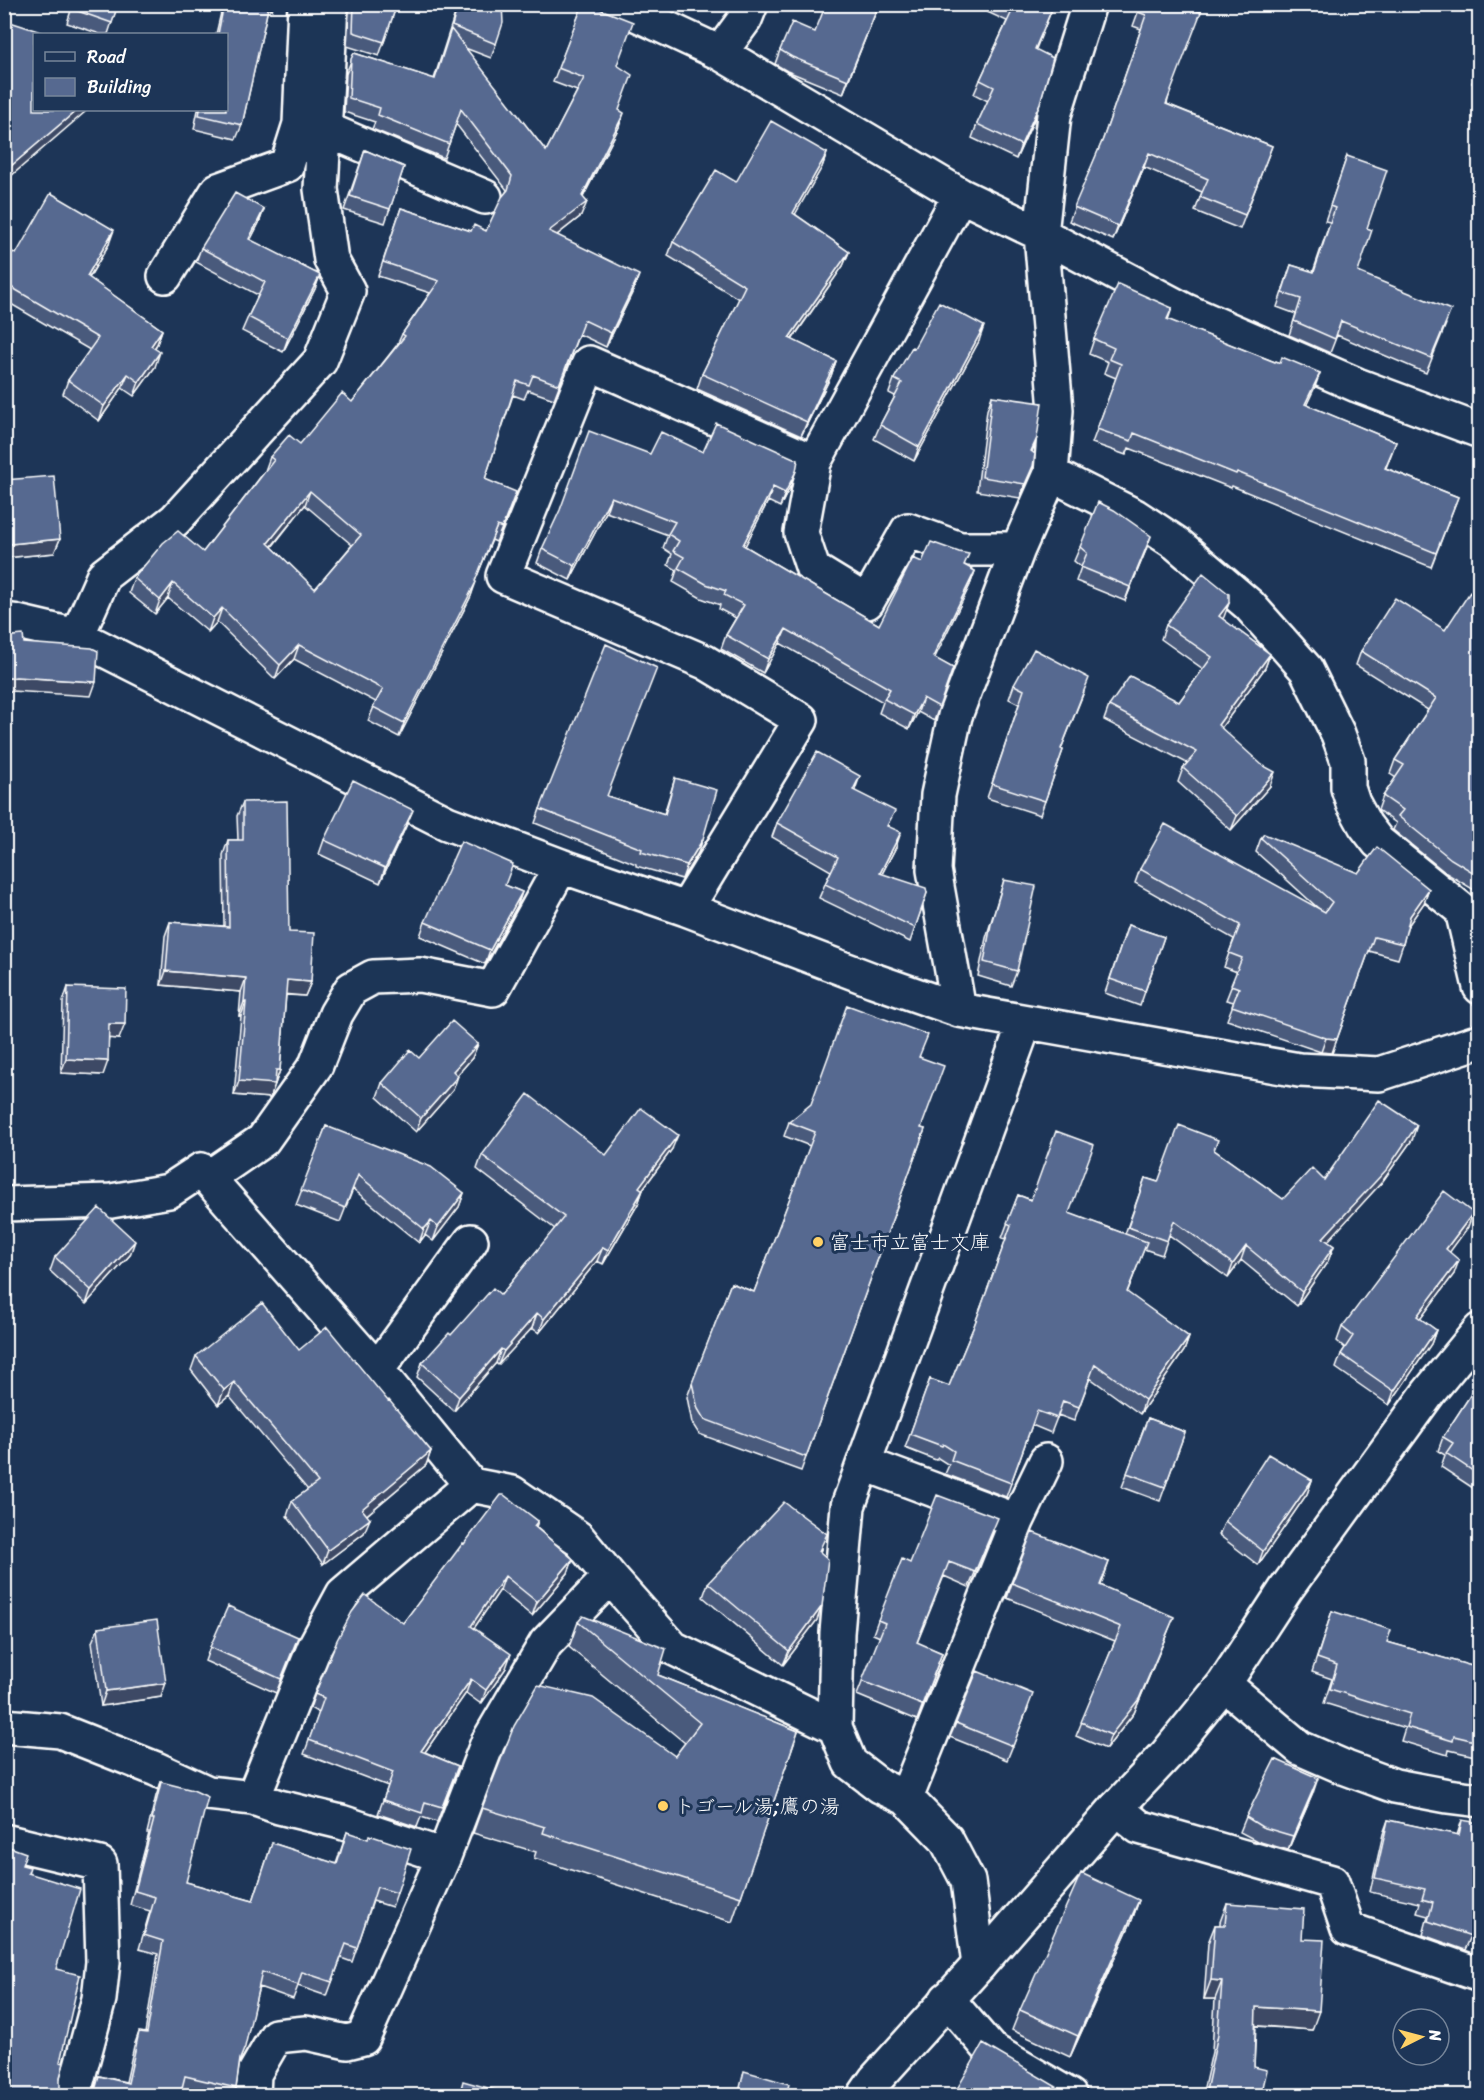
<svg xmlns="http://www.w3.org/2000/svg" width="1484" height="2100" viewBox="0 0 1484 2100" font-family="Sriracha,'Klee One',sans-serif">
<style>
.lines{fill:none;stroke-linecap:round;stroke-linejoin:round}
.minor-casing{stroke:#fff;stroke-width:38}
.tertiary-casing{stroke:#fff;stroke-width:38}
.minor{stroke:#1d3557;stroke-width:33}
.tertiary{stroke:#1d3557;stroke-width:33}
.wall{fill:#4a5a7c;stroke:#fff;stroke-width:1.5;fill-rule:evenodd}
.shaded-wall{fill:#3c4a65;stroke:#fff;stroke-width:1.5}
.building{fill:#566990;stroke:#fff;stroke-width:1.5;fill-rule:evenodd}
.poi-dot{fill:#ffd166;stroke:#1d3557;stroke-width:2}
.labels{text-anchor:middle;stroke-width:6;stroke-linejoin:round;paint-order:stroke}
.poi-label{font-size:20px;fill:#fff;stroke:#1d3557;text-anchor:start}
</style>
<rect width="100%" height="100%" fill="#1d3557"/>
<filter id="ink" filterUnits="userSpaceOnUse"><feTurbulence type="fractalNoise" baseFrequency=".0167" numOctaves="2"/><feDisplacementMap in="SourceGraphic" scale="12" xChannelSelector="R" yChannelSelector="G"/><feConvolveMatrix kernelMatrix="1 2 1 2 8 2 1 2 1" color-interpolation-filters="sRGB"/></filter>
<g filter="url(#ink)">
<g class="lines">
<defs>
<path id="minor" d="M615 4 720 53 960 195 1041 234 1186 311 1357 385 1480 431
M720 53 745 19 751 4
M323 128 485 197
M960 195 814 462 801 533 813 569 867 602 908 530 960 549H1018
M165 276 218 190 287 165 300 124 305 4
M1051 474 1135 516 1176 543 1249 605 1306 669 1338 734 1348 761V788L1353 803 1365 825 1378 842 1462 910 1480 987
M4 621H13L77 636 447 823 561 866 686 909 873 980 959 1010 1299 1070 1379 1074 1480 1041
M77 636 104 575 175 520 320 361 348 291 331 260 321 189 331 4
M686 909 801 720 705 662 503 576 589 363 814 462
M959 1010 934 870 938 795 955 716 1018 549 1051 474 1056 410 1041 234 1054 115 1089 4
M201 1170 377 1370 471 1241
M4 1204 111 1201 169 1191 201 1170 212 1175 263 1140 316 1065 336 1014 351 989 373 977 420 975 493 989 561 866
M377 1370 471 1485
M865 1464 1017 1521
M4 1726 60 1731 156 1769 208 1793 253 1798 279 1807 341 1822 444 1856
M253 1798 315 1646 343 1594 471 1485 512 1493 578 1538 610 1577 673 1648 835 1727
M906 1798 1017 1521 1046 1461
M1116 1808 1139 1827 1332 1882 1348 1929 1480 1975
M4 1841 100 1864 103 1962 99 1999 73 2096
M979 1965 968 1881 946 1839 906 1798 880 1786 850 1763 835 1727 837 1633 848 1506 1025 1022
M947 1999 990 2049 1070 2096
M253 2096 254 2074 276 2036 306 2033 347 2042 363 2038 444 1856 488 1742 546 1643 610 1577"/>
<path id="tertiary" d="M1224 1684 1300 1748 1346 1768 1395 1786 1448 1796 1480 1800
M864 2096 875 2080 979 1965 1116 1808 1167 1754 1224 1684 1286 1589 1429 1392 1480 1330"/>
</defs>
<use href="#minor" class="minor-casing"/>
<use href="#tertiary" class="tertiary-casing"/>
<use href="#minor" class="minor"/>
<use href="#tertiary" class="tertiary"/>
</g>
<path class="wall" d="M73 4H118L108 34H100L67 23Z
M223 4H274L272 10 268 8 242 125 236 139 194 129 198 110H226V34H216Z
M352 4H397L379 56 347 46 349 13Z
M458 4H502L496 44 491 58 465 48 546 151 577 91 553 82 583 4 618 65 619 127 583 197 581 216 557 235 634 289 606 347 579 334 554 399 528 390 524 399 513 395 485 479 511 506 496 542 492 540 475 581 471 596 399 737 368 721 376 702 294 659 275 679 217 622 208 632 168 598 155 614 129 593 134 578 203 552 265 471 270 457 300 444 352 402 397 345 402 334 430 293 378 276 401 208 471 231H486L507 190 456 124 444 158 372 129 375 122 344 112 346 74 354 53 434 79ZM305 505 352 545 315 589 272 547Z
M707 4H724L721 11Z
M983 4H1054L1036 49 1035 117 1016 159 972 138 977 124 988 101 974 94 980 80 1007 21 981 9Z
M1141 4H1191L1167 104 1272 146 1240 229 1195 211 1202 192 1144 167 1113 240 1069 221 1102 142 1141 29 1133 26Z
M877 9 843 94 787 71 775 64 780 50 815 32Z
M1479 61V86L1472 83Z
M365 150 404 167 385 223 344 210Z
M827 153 822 167 795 214 849 252 843 266 792 340 836 361 831 376 801 436 697 389 702 374 739 299 668 256 673 242 736 182Z
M1347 156 1367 228 1358 272 1446 324 1426 373 1337 335 1330 353 1289 335 1296 314 1277 307 1291 265 1313 272 1330 222 1325 221Z
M264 209 259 223 250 240 320 275 315 289 283 352 242 331 248 317 258 295 196 262 201 248Z
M109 244 89 278 162 330 157 344 155 348V367L134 396 122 388 99 421 63 394 68 380 90 350 4 300V254H16Z
M1172 308 1168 320 1275 362 1280 363 1320 373 1306 405 1396 442 1386 468 1458 497 1431 567 1232 486 1231 488 1129 448 1126 455 1092 443 1116 378 1104 373 1108 362 1089 354 1094 339Z
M979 341 914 461 874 439 880 425 895 396 889 393 894 379 914 348Z
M992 396 1037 438 1032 452 1028 480 1020 498 977 491 987 410Z
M703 452 791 485 780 507 768 501 745 546 879 625 922 562 965 565 975 571 970 585 934 658 953 668 934 721 918 712 909 729 879 713 883 702 780 643 763 673 721 649 726 635 736 618 719 609 720 605 701 598 673 582 677 570 668 565 672 554 663 548 668 535 606 512 570 580 537 563 542 549 650 454Z
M4 480 60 539 54 553 5 558 4 557Z
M1080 547 1146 550 1125 601 1076 581 1081 567 1074 561Z
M1479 599V893L1446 873 1393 830 1396 823 1378 810 1383 796 1396 778 1390 774 1395 760 1428 710 1356 665 1361 651 1445 630Z
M1229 603 1222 619 1270 654 1265 668 1221 728 1270 786 1231 830 1178 782 1183 768 1187 763 1104 720 1109 706 1179 702 1203 669 1161 639 1166 625Z
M1014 685 1084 692 1061 749 1063 750 1040 815 987 798 1019 704 1009 699Z
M675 778 698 853 682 879 636 866V864L535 823 540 809 607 796 664 814Z
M855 791 889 826 896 847 882 874 927 893 910 942 819 898 825 884 831 871 772 837 777 823Z
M243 802 289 932 311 982 305 996 286 995 280 1070 270 1098 234 1095 241 1016H239L241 992 161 985 165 936 170 922 224 926 223 855 228 840H238L237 816Z
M407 824 380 883 319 854 324 840Z
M1261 838 1358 873 1429 889 1424 903 1407 927 1403 944 1398 959 1369 951 1332 1053 1321 1052 1227 1020 1234 1002 1226 1000 1237 972 1224 967 1234 939 1135 883 1140 869 1320 910 1256 852Z
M1004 880 1017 971 1011 986 978 976 986 938Z
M505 885 522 892 517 906 485 964 420 936 425 922Z
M1128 925 1164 937 1140 1006 1105 993Z
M68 987 119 1039 109 1038 103 1075 61 1073 63 1002Z
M478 1044 472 1058 457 1075 453 1090 416 1132 377 1097 382 1083 419 1058Z
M920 1057 921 1128 925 1129 801 1471 699 1434 692 1423 687 1397 731 1283 754 1292 810 1146 784 1136 789 1122Z
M1479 1095V1107L1476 1105Z
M326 1126 464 1193 459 1207 433 1241 425 1235 419 1243 353 1189 340 1222 296 1205Z
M1412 1140 1382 1182 1327 1241 1334 1246 1328 1261 1297 1306 1241 1260 1228 1278 1169 1235 1162 1255 1144 1249 1127 1293 1189 1337 1184 1351 1140 1414 1090 1378 1074 1421 1058 1415 1051 1433 1032 1425 1006 1497 945 1474 949 1465 938 1458 936 1460 905 1448 930 1379 949 1386 974 1326 1006 1239 1002 1238 1018 1195 1125 1234 1145 1178 1158 1182 1214 1150 1283 1199Z
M672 1149 643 1189 638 1204 603 1264 597 1261 539 1333 532 1328 498 1365 496 1363 454 1411 417 1377 422 1363 451 1335 501 1295 555 1229 477 1169 482 1155H606Z
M1468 1227 1449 1252 1454 1274 1420 1319 1436 1330 1431 1344 1389 1405 1336 1368 1341 1354 1345 1348 1337 1341 1342 1327Z
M130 1255 86 1304 50 1271 55 1257Z
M299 1350 388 1401 431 1451 426 1465 367 1515 364 1533 323 1564 287 1516 292 1501 308 1490 229 1396 218 1405 191 1370 196 1356Z
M1479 1368V1379L1476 1378Z
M1479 1382V1492L1441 1467 1445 1455 1438 1451 1443 1437Z
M1148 1418 1185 1432 1160 1501 1122 1487Z
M1312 1480 1307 1494 1258 1565 1219 1535 1225 1521Z
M538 1521 536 1527 573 1559 568 1573 532 1616 500 1590 474 1628 506 1668 481 1704 466 1693 425 1752 458 1766 437 1822 421 1817 417 1827 378 1814 388 1786 304 1754 319 1713 310 1708 315 1694 403 1623 464 1544Z
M992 1532 969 1587 944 1576 917 1643 942 1653 917 1720 857 1695 880 1637 873 1634 878 1620 910 1563Z
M822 1548 820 1552 817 1620 783 1665 703 1597 708 1583Z
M1109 1562 1101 1585 1168 1631 1134 1713 1106 1749 1076 1736 1115 1641 1007 1598 1012 1583Z
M1332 1611 1387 1642 1479 1668V1757L1449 1750 1448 1755 1401 1741 1405 1728 1324 1703 1332 1679 1312 1672Z
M578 1622 658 1675 798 1731 732 1922 534 1858 536 1852 473 1833 482 1808 675 1756 685 1743 569 1647Z
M98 1628 161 1697 101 1706 92 1642Z
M298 1637 276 1693 205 1661 210 1647Z
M1028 1708 1007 1760 950 1737 956 1723Z
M161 1782 186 1882 253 1901 272 1843 336 1864 347 1832 397 1893 392 1907 373 1901 352 1962 341 1958 327 1996 298 1986 293 1999 259 1987 240 2060 236 2088 233 2096H203L181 2090 94 2091 99 2076 126 2082 134 2046 139 2032 145 2033 158 1954 139 1949 150 1911 130 1905 149 1833H147L156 1796Z
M1313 1793 1288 1850 1257 1841 1240 1832 1246 1817Z
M1388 1820 1457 1835 1462 1820 1471 1936 1465 1950 1423 1935 1428 1916 1417 1913 1420 1903 1370 1892 1383 1834Z
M1139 1900 1132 1920 1070 2057 1012 2030 1020 2010Z
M1227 1903 1302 1939 1312 2030 1256 2026 1254 2067 1261 2096H1202L1212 2052 1215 1999H1204L1208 1943 1215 1925H1220V1922Z"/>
<path class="shaded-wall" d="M877 9 843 94 848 80Z
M1040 103 1035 117 1016 159 1021 145Z
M77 110H86L85 112 4 182V172Z
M624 113 619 127 577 209 587 202 581 216 544 245 549 231 582 196Z
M827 153 822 167 788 227 793 213Z
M1149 153 1144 167 1113 240 1118 226Z
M264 209 259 223 244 253 249 239Z
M114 230 109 244 81 291 87 276Z
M849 252 843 266 783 352 789 338Z
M320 275 315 289 283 352 288 338Z
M639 275 634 289 606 347 611 333Z
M984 326 979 341 914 461 919 447Z
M162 330 157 344 146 360 151 346Z
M160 352 155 367 134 396 139 382Z
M836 361 831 376 801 436 807 422Z
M1320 373 1315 387 1300 419 1305 404Z
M128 374 122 388 99 421 104 406Z
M1033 466 1028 480 1020 498 1025 484Z
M796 471 791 485 780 507 785 493Z
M773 487 768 501 738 560 743 545Z
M310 491 305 505 263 557 268 543Z
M611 497 606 512 570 580 575 566Z
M497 526 470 593 476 582 471 596 399 737 404 723Z
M1151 536 1146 550 1125 601 1130 587Z
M60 539 54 553 5 558 10 544Z
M975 571 970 585 928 672 933 657Z
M173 583 168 598 155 614 160 600Z
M1229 603 1224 617 1214 630 1219 616Z
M222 608 217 622 208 632 213 618Z
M786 629 780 643 763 673 768 659Z
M299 645 294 659 275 679 280 665Z
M1270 654 1265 668 1213 739 1218 725Z
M16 677 96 682 91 696 11 691 4 692V679Z
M923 698 918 712 909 729 914 715Z
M1275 772 1270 786 1231 830 1237 816Z
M860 776 855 790 848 804 853 790Z
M413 810 407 824 380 883 385 868Z
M901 832 896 847 875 887 880 873Z
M703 839 698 853 682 879 687 865Z
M1429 889 1424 903 1405 930 1410 916Z
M522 892 517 906 485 964 490 950Z
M166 971 246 978 241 992 161 985Z
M287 980 311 982 305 996 282 994Z
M244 1002H246L241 1016H239Z
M109 1024H125L119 1039 104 1038Z
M1326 1038 1337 1039 1332 1053 1321 1052Z
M478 1044 472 1058 448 1086 453 1071Z
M66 1059 108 1061 103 1075 61 1073Z
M276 1070H280L270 1098 234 1095 239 1081Z
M458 1076 453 1090 416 1132 421 1118Z
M1417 1125 1412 1140 1382 1182 1318 1252 1323 1238Z
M678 1135 672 1149 634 1201 639 1187Z
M643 1190 638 1204 603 1264 608 1250Z
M464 1193 459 1207 433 1241 438 1227Z
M1473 1213 1468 1227 1441 1264 1446 1249Z
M431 1221 425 1235 419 1243 424 1229Z
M135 1241 130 1255 86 1304 91 1290Z
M1246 1246 1241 1260 1228 1278 1233 1264Z
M1334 1246 1328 1261 1297 1306 1302 1292Z
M603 1247 597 1261 539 1333 544 1319Z
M1459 1260 1454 1274 1412 1330 1417 1316Z
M12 1264 6 1278 4 1280V1272Z
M537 1313 532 1328 498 1365 504 1351Z
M1436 1330 1431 1344 1389 1405 1394 1391Z
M1189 1337 1184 1351 1140 1414 1145 1400Z
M501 1349 496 1363 454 1411 459 1397Z
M234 1382 229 1396 218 1405 224 1390Z
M431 1451 426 1465 357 1523 362 1509Z
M1312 1480 1307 1494 1258 1565 1263 1551Z
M370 1519 364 1533 323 1564 328 1550Z
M573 1559 568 1573 532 1616 537 1602Z
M505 1576 500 1590 466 1640 471 1626Z
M822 1606 817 1620 783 1665 789 1651Z
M1174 1617 1134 1713 1106 1749 1111 1735Z
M511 1654 506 1668 481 1704 486 1690Z
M471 1679 466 1693 416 1765 421 1751Z
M166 1683 161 1697 101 1706 106 1691Z
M1318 1778 1313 1793 1288 1850 1293 1836Z
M1139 1900 1132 1920 1070 2057 1078 2036Z
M1211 1980 1222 1981 1215 1999H1204Z
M1256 2007 1319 2011 1312 2030 1249 2025Z"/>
<path class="building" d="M74 4H118L112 23 72 9Z
M224 4H269L242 125 199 115 200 110H226V34H218Z
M354 4H397L384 42 353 32Z
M458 4H502L503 23 496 44 452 26Z
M583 4H587L633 22 617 65 632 75 619 110 624 113 582 196 587 202 549 231 639 275 611 333 584 320 559 385 533 375 529 385 517 381 485 479 516 492 502 528 497 526 475 581 476 582 404 723 373 707 383 689 299 645 280 665 222 608 213 618 173 583 160 600 134 578 163 543 178 531 203 552 274 460 270 457 289 435 300 444 342 393 352 402 405 336 402 334 439 281 383 262 401 208 471 231 474 225 486 231 502 197 508 190 512 176 461 109 449 144 378 115 380 108 349 98 351 59 354 53 435 79 451 29 546 151 584 78 558 68ZM310 491 361 535 315 589 268 543Z
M826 4H865L877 9 848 80 792 57 780 50 792 22 815 32Z
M1007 4H1054L1035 49 1053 58 1040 103 1021 145 977 124 994 87 980 80 1014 7Z
M1141 4H1191L1190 8 1201 12 1166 104 1272 146 1245 215 1200 197 1208 179 1149 153 1118 226 1074 207 1103 139 1146 15 1138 12Z
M4 20 47 34H34V110H77L4 172Z
M771 121 827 153 793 213 849 252 789 338 836 361 807 422 702 374 745 286 673 242 716 170 736 182Z
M365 150 404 167 390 209 350 196Z
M1347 156 1387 170 1367 228 1372 230 1358 272 1451 310 1431 358 1341 321 1335 339 1294 321 1301 299 1282 293 1291 265 1314 272 1335 208 1330 206Z
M51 193 114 230 87 276 162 330 151 346 160 352 139 382 128 374 104 406 68 380 98 338 4 283V254L7 249 16 254Z
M235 193 264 209 249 239 320 275 288 338 248 317 265 282 201 248Z
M1118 284 1172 308 1167 319 1275 362 1276 361 1280 363 1282 357 1320 373 1305 404 1396 442 1385 468 1458 497 1436 553 1237 472 1236 474 1134 433 1131 441 1097 429 1121 364 1109 359 1114 348 1094 339Z
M939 302 984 326 919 447 880 425 902 383 894 379 912 347 914 348Z
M992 396 1042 403 1037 438 1031 451 1035 454 1033 466 1025 484 982 477Z
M716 423 798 460 796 471 785 493 773 487 743 545 879 625 913 558 922 562 931 542 959 552 969 554 964 565 975 571 933 657 953 668 939 707 923 698 914 715 884 699 890 689 786 629 768 659 726 635 744 605 724 595 726 591 706 584 678 568 684 557 673 551 679 541 668 534 675 522 611 497 575 566 542 549 560 510 589 431 650 454 661 432 703 452Z
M54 476 60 539 10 544 4 538V480Z
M1098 502 1114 510 1151 536 1130 587 1081 567 1087 553 1080 547Z
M1203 573 1229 594V603L1219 616 1270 654 1218 725 1262 765 1275 772 1237 816 1183 768 1197 752 1109 706 1130 676 1179 702 1212 657 1166 625Z
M1470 592 1479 599V876L1451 859 1398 816 1403 810 1383 796 1404 765 1395 760 1436 698 1361 651 1395 598 1445 630Z
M23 635 24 643 92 648 98 651 96 682 16 677 4 679V637Z
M606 644 657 668 607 796 665 814 675 778 717 790 703 839 687 865 641 852 642 849 540 809Z
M1034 649 1089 678 1061 749 1063 750 1045 801 992 784 1024 690 1014 685Z
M817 752 860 776 853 790 895 811 887 826 901 832 880 873 926 888 927 893 915 928 825 884 838 857 777 823Z
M353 780 413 810 385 868 324 840Z
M287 801 289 932 314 933 311 982 287 980 280 1070H276L275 1084 239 1081 246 1002H244L246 978 166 971 170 922 229 927 228 840H243V802Z
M1165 824 1325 912 1332 902 1261 838 1264 834 1358 873 1377 847 1429 889 1410 916 1403 944 1374 937 1337 1039 1326 1038 1232 1006 1239 988 1231 985 1242 958 1229 953 1240 925 1140 869Z
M461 841 513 864 505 885 522 892 490 950 425 922Z
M1004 880 1036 886 1017 971 984 962 991 924Z
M1128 925 1164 937 1145 991 1110 979Z
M68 987 126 989 125 1024H109L108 1061 66 1059Z
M847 1005 928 1035 919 1057 944 1066 921 1128 925 1129 806 1457 704 1419 698 1409 692 1383 731 1283 754 1292 815 1132 789 1122 811 1104Z
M452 1021 478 1044 453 1071 458 1076 421 1118 382 1083 410 1050 419 1058Z
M528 1094 606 1155 641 1108 678 1135 639 1187 643 1190 608 1250 603 1247 544 1319 537 1313 504 1351 501 1349 459 1397 422 1363 449 1333 451 1335 493 1288 501 1295 564 1217 482 1155Z
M1379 1100 1417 1125 1388 1168 1323 1238 1334 1246 1302 1292 1246 1246 1233 1264 1174 1221 1167 1241 1128 1227 1145 1178 1158 1182 1179 1125 1218 1140 1214 1150 1283 1199 1312 1168 1324 1180Z
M4 1115H5V1157H4Z
M326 1126 431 1167 464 1193 438 1227 431 1221 424 1229 358 1175 345 1208 301 1190Z
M1056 1131 1094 1145 1069 1213 1147 1242 1127 1292 1189 1337 1145 1400 1095 1364 1079 1407 1063 1401 1057 1418 1037 1411 1011 1483 951 1460 954 1451 943 1444 942 1446 910 1434 930 1379 949 1386 974 1326 1011 1225 1007 1223 1018 1195 1031 1200Z
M1444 1191 1473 1213 1446 1249 1459 1260 1417 1316 1436 1330 1394 1391 1341 1354 1353 1336 1342 1327Z
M99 1208 135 1241 91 1290 55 1257Z
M4 1257 12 1264 4 1272Z
M262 1303 299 1350 327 1327 388 1401 389 1400 431 1451 362 1509 370 1519 328 1550 292 1501 318 1482 234 1382 224 1390 196 1356Z
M1479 1382V1475L1446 1453 1453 1443 1443 1437Z
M1148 1418 1185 1432 1165 1487 1127 1473Z
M1268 1454 1312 1480 1263 1551 1225 1521Z
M501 1495H504L538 1521 534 1526 573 1559 537 1602 505 1576 471 1626 511 1654 486 1690 471 1679 421 1751 458 1766 442 1807 425 1802 422 1813 383 1800 393 1772 309 1740 324 1698 315 1694 337 1640 352 1612 365 1595 403 1623 463 1543 464 1544Z
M937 1495 998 1518 975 1572 949 1562 917 1642 942 1653 922 1705 862 1681 885 1623 878 1620 902 1559 910 1563Z
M784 1502 827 1534 819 1551 828 1559 822 1606 789 1651 708 1583Z
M1032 1532 1109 1562 1100 1585 1174 1617 1139 1699 1111 1735 1081 1722 1121 1627 1012 1583Z
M228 1606 298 1637 281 1679 210 1647Z
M1332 1611 1391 1630 1387 1642 1479 1668V1742L1454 1736 1453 1741 1406 1727 1410 1714 1330 1689 1337 1665 1317 1658Z
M583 1616 666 1649 658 1675 798 1731 741 1897 543 1833 545 1827 482 1808 514 1726 538 1685 593 1698 675 1756 700 1723 578 1622Z
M157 1620 166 1683 106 1691 98 1628Z
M977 1671 1033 1694 1013 1746 956 1723Z
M1275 1759 1318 1778 1293 1836 1262 1827 1246 1817Z
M161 1782 193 1790 208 1797 186 1882 253 1901 272 1843 337 1864 347 1832 368 1839 369 1835 411 1849 397 1893 377 1887 357 1948 346 1944 332 1982 302 1972 298 1985 262 1972 245 2047 240 2059 236 2088 185 2076 180 2096H91L96 2087 99 2076 128 2083 139 2032 147 2033 163 1941 144 1935 155 1897 135 1891 154 1819H152Z
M1388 1820 1459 1835 1462 1820 1479 1823V1902L1471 1936 1428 1921 1433 1902 1422 1899 1425 1889 1375 1878Z
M4 1845 26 1853 22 1865 30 1867 28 1873 80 1889 56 1969 80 1975 60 2062 64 2063 60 2077V2087L65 2096H4Z
M1081 1873 1139 1900 1078 2036 1020 2010Z
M1227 1903 1304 1909 1302 1939 1324 1940 1319 2011 1256 2007 1254 2067 1267 2070 1261 2096H1205L1218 2034 1222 1981 1211 1980 1215 1925H1225Z
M983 2044 1072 2096H953Z
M744 2071 789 2084 786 2096H738Z
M463 2081 506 2093 505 2096H459Z"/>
</g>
<g class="poi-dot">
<circle cx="818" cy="1242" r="6"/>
<circle cx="663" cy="1806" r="6"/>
</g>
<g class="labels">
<g class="poi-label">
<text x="830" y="1249">富士市立富士文庫</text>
<text x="675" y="1813">トゴール湯;鷹の湯</text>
</g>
</g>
<rect width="1484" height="2100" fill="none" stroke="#1d3557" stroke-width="24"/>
<rect x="12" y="12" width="1460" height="2076" fill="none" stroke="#fff" stroke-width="2" filter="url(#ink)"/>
<rect x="33" y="33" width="195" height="78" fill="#1d3557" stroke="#77869a" stroke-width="1.5"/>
<rect x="45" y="52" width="30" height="9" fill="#1d3557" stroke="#77869a" stroke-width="1.5"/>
<text x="87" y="63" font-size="18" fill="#ffffff">Road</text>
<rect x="45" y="78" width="30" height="18" fill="#566990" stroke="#77869a" stroke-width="1.5"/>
<text x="87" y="93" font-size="18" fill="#ffffff">Building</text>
<g transform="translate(1421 2037) rotate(84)"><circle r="28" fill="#1d3557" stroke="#77869a" stroke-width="1.5"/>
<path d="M0-4.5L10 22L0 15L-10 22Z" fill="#ffd166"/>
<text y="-9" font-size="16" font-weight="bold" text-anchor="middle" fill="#ffffff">N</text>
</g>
</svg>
